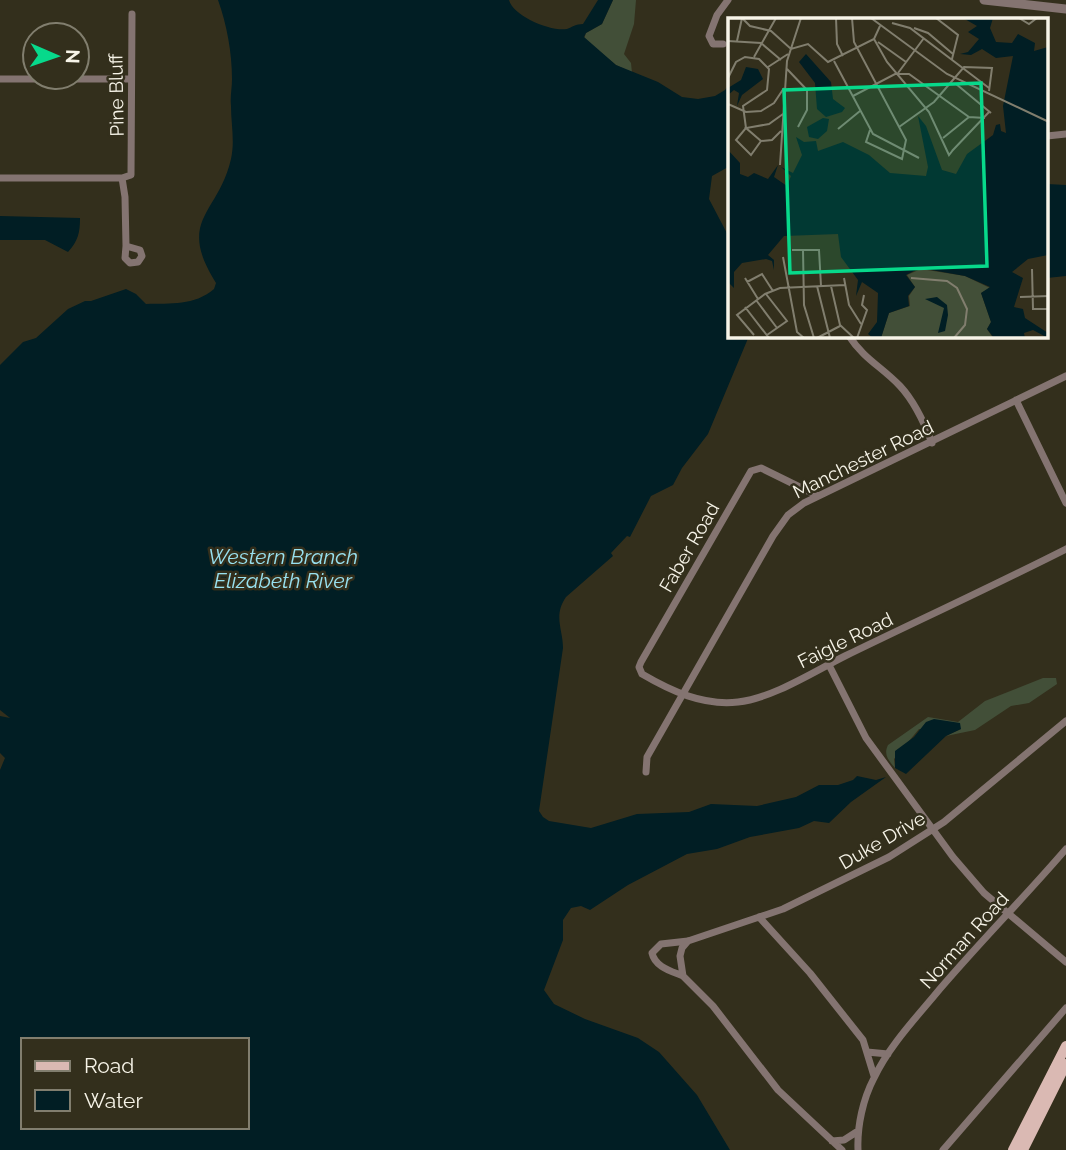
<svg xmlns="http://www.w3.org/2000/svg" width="1066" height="1150" viewBox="0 0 1066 1150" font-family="Raleway,sans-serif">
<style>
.green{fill:#424f38}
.water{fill:#011e24;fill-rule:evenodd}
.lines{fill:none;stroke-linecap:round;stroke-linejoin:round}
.minor{stroke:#847471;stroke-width:7}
.tertiary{stroke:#847471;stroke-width:9}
.primary{stroke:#dab9b3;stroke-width:10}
.labels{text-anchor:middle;stroke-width:5;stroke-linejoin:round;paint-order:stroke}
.street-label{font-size:19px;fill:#f7f4e8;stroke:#332f1c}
.water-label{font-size:21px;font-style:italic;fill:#98e1f0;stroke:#332f1c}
.inset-road{fill:none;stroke:#817e6e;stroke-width:2}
.view{fill:#07d98b;fill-opacity:0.15;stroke:#07d98b;stroke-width:3.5}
.inset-edge{fill:none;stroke:#f7f4e8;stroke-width:3.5}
</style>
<rect width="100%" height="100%" fill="#332f1c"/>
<path class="green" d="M613 0H636L634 24 624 54 631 63 632 73 616 65 584 39 586 33 602 24Z
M1043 678H1056L1057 684 1029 703 1011 706 975 730 946 736 961 729H919L894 759 895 768C889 761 883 755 888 745L928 717 958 722 985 701Z"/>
<path class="water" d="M218 0H509C513 16 551 32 567 29 572 27 576 24 583 24L598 0H613L602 24 586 33 584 37 616 65 658 82 682 97 698 99 715 96 725 90 730 83V166L712 176 709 199 730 239V336H749L708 434 682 468 673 485 651 496 630 537 627 536 611 553 613 556 566 597C553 616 563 629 563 648L539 811 543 817 549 821 591 828 637 814 689 812 711 804 757 806 796 797 819 785H838L853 780 857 776 876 780 886 777 851 802 829 823 814 821 799 828 750 837 717 849 687 854 628 885 590 910 581 906 571 908 563 920V940L544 990 554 1004 585 1019 638 1038 659 1052 697 1095 730 1150H0V770L5 758 0 753V716L10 718 0 710V365L23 342 36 338 68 309 85 301H91L126 289 136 294 146 304C171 303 194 306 214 289L216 283C176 219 218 215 231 159 235 141 231 124 231 106 230 97 232 88 232 79 232 53 227 25 218 0ZM23 1040H247V1127H23Z
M1047 184 1066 185V276L1047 278Z
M0 216 80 218C80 233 78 241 68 252L45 240H0Z
M934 719 960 723 961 729 946 736 906 774 895 768V751L914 737 926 722Z"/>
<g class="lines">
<path class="minor" d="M723 44H713L709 36 717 15 728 0
M0 79H131
M1047 136 1066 134
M0 178H122L131 175 132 14
M122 178 125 197 126 246
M126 246 140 250 142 256 138 262 130 263 125 258Z
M849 336C864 359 882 367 900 386 915 402 924 422 932 443
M1016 400 1066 503
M818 496 761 468 751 471 641 662 639 667 642 674C671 691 703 706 738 702 773 698 813 672 845 656 919 620 993 586 1066 549
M829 665 866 738 953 857 984 893 1066 962
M646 772 647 757 773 536 788 515 804 503 1066 376
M759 917 810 973 863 1040 874 1076
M688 941 682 948 680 956 683 976 713 1006 778 1090 842 1150
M683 976C671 971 655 967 652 953L661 944 688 941 783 909 889 857 944 822 1066 721
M867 1052 888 1054
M832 1141 844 1140 858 1131
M858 1150C857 1126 863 1099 874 1078 888 1048 913 1021 934 996 976 946 1023 899 1066 849
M943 1150 1066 1008"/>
<path class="tertiary" d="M984 0 1066 9"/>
<path class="primary" d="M1013 1150 1066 1046
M1023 1150 1066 1064"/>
</g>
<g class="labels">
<g class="street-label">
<text transform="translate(116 95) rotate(-91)" y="7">Pine Bluff</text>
<text transform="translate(863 459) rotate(-26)" y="7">Manchester Road</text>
<text transform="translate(689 547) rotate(-60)" y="7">Faber Road</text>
<text transform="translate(845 640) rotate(-26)" y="7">Faigle Road</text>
<text transform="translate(882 840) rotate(-30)" y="7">Duke Drive</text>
<text transform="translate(964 940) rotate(-48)" y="7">Norman Road</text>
</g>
<g class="water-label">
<text x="283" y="564">Western Branch<tspan x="283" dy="24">Elizabeth River</tspan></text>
</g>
</g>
<g transform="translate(728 18)">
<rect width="320" height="320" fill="#332f1c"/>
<path d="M193 251 237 258 262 270 253 275 263 304 259 311 265 320H153L161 295 182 288 181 278 187 269 179 257Z" fill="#424f38"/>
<path d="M235 0H265L262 10 268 24 284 25 290 16 307 25 306 33 320 29V237L300 241 284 254 295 260 286 289 295 291 297 300 320 315V320L305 312 296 315 297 320H266L259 311 263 304 253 275 262 269 237 258 192 250 178 257 187 269 180 278 181 288 161 295 153 320H145L140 316 149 304 150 275 134 264 128 278 130 262 113 239 110 216 56 218 40 237 46 242V252L44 243 38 241 14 245 6 254V270L0 264V132L12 145V156L20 159 26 155 40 161 50 147 46 159 59 168 63 158 53 149 65 155 74 137 68 119 76 124 88 123 90 133 115 124 141 137 162 155 198 158 200 149 190 98 198 108 214 152 228 156 239 136 265 117 268 107 272 106 273 113 278 115 275 88 285 38 268 40 254 31 243 37 232 36 240 34 251 21 240 14 249 8ZM78 36 103 64 105 81 117 90 114 94 98 99 89 91 87 65 71 44ZM18 49 30 51 35 61 14 77 9 88 11 75 6 72 0 77V70L13 62ZM95 100 101 101 99 113 90 121 81 119 79 109ZM209 279 219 287 220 297 217 313 210 315 216 290 197 281Z" fill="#011e24"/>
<path class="inset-road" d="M14 0 22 8 43 13 63 31 80 26 100 44 146 21 152 8M108 0 109 26 115 38M124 0 126 24 178 122 174 141 138 124 142 112M143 0 219 56 321 104M208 0 230 17 224 41M291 0 301 6 309 0M164 5 182 10 261 70M186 10 200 15 225 36M146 21 159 44 201 94 221 137 225 132M0 23 33 25 53 42M9 23 14 0M150 24 178 44M26 39 48 0M106 43 145 116 191 140M40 49 60 36M59 51 79 72V92L70 109M170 55 196 20M0 60 8 44 17 39 31 41 41 51 39 72 15 88 18 110 8 122 23 137 33 123M228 66 263 95M125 78 167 56H181L241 99 257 100M0 86 18 94 33 93 46 85 56 70M171 109 206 84 236 49 264 50 261 73M110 111 132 93M215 120 241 99M33 123 18 110 41 106 55 96M33 123 44 122 53 113M224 133 262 93M52 147 59 43 73 0M64 232H91L93 268M75 232 76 287 86 320M55 239 69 314 76 320M304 251 305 291H321M17 260 30 281M116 260 121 287 133 306M183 260 219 263 229 270 239 291 237 307 226 320M19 264 34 256 45 273M89 268 102 320M103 268 112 307 126 320M38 276 59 303 39 317M292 279 321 278M28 282 49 310M17 289 41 320M26 317 9 297 37 276 52 270 117 267M89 320 112 308M129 320 139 292 134 287 136 277"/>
<path class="view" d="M253 65 259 248 62 255 56 72Z"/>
<rect width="320" height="320" class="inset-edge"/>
</g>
<rect x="21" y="1038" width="228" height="91" fill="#332f1c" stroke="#817e6e" stroke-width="2"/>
<rect x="35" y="1061" width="35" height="10" fill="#dab9b3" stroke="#817e6e" stroke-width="2"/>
<text x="84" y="1073" font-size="21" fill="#f7f4e8">Road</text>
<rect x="35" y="1090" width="35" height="21" fill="#011e24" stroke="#817e6e" stroke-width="2"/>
<text x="84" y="1108" font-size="21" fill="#f7f4e8">Water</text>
<g transform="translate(56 56) rotate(92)"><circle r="33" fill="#332f1c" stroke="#817e6e" stroke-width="2"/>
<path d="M0-5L12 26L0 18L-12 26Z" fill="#07d98b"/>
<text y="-10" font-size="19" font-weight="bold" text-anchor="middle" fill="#f7f4e8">N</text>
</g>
</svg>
